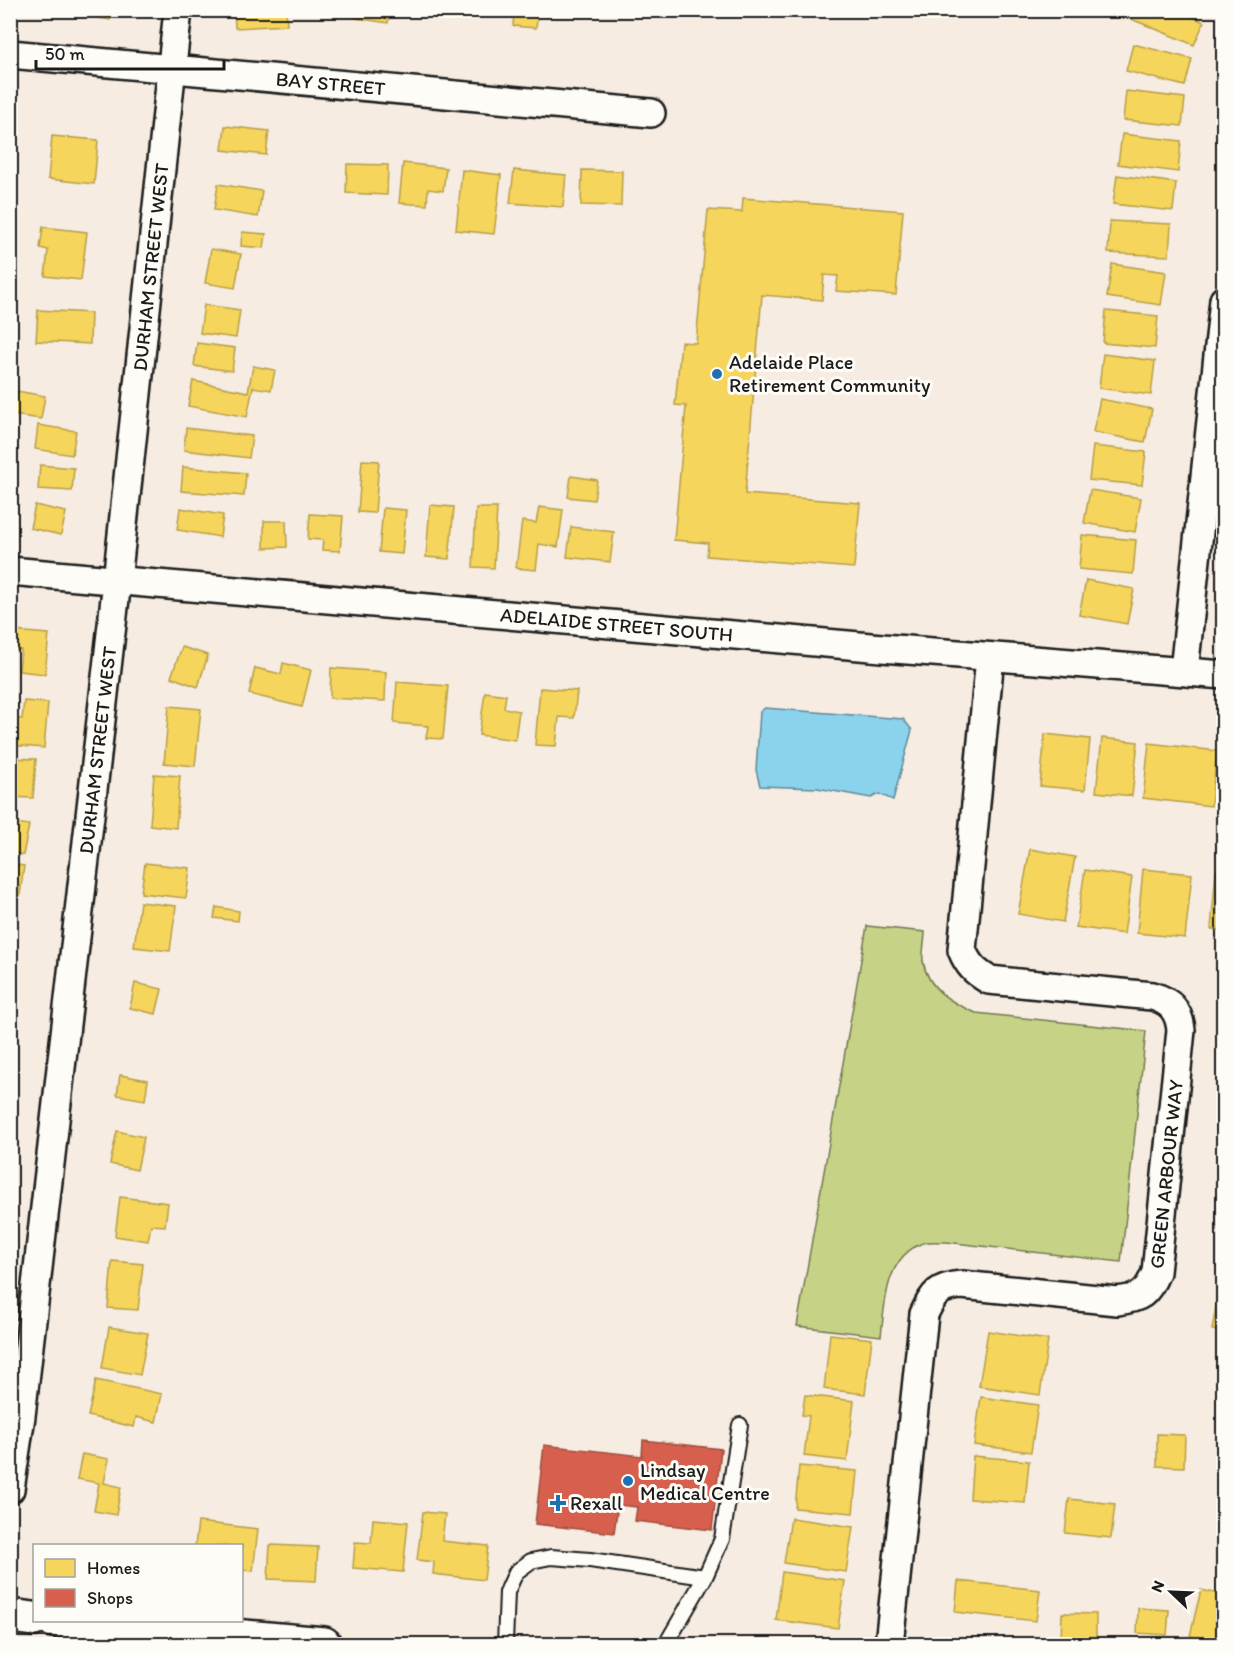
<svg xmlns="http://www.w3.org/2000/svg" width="1234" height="1655" viewBox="0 0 1234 1655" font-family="Itim,sans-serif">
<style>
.green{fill:#c6d386;stroke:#717851;stroke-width:1.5}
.water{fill:#8bd2ec;stroke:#5f8999;stroke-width:1.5}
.homes{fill:#f6d55c;stroke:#b59e49;stroke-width:1.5}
.shops{fill:#d6604d;stroke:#9e4c3e;stroke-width:1.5}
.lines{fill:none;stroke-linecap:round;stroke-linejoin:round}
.lane-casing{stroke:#1c1c1c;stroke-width:18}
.street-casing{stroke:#1c1c1c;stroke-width:32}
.secondary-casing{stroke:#1c1c1c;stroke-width:38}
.lane{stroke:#fdfcf7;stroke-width:14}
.street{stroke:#fdfcf7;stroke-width:27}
.secondary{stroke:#fdfcf7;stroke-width:33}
.poi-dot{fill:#1f6fb2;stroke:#fdfcf7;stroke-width:2}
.labels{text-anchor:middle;stroke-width:6;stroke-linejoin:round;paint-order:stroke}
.street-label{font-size:20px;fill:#1c1c1c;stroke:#fdfcf7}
.poi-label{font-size:20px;fill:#1c1c1c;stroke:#fdfcf7;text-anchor:start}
</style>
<rect width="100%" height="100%" fill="#f6ece1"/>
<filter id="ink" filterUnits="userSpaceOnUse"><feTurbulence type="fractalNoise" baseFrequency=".0167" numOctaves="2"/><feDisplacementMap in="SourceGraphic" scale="12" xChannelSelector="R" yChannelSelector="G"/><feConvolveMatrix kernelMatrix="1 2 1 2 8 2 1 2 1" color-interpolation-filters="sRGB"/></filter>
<g filter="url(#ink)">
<path class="green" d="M867 926 925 932C925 940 922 952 923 961 928 990 952 1003 976 1013L1146 1031 1121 1262 946 1242C939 1242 929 1241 923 1243 885 1257 885 1303 881 1336L797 1326Z"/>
<path class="water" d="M765 708 903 719 912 730 893 800 879 794 871 798 817 788 760 786 756 770 760 712Z"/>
<path class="homes" d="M70 10H112L110 20 70 13Z
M234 10H286L287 25 235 28Z
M357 10H390L388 23 356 18Z
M497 10H538L536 28 513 26 514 12Z
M1132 10H1177L1204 22 1194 45 1129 18Z
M1133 44 1192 59 1185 86 1126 71Z
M1126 91 1185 98 1182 126 1123 120Z
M225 126 269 131 266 155 222 150Z
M1122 134 1181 141 1178 172 1118 164Z
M52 136 98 140 94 184 48 179Z
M403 163 446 168 443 191 428 189 427 205 399 203Z
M347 164 388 165 387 195 346 193Z
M462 170 501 175 494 234 456 230Z
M514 170 566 175 563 207 510 203Z
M582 170 622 171 621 206 581 205Z
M1117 175 1176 183 1173 211 1113 204Z
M218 184 262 191 258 217 214 210Z
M743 198 903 211 896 295 836 291 838 276 824 275 822 300 762 295 745 494 860 503 854 568 707 556 708 543 674 540 686 406 675 405 681 342 696 343 708 210 742 212Z
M1110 221 1171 224 1169 256 1108 253Z
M43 227 87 232 81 280 45 276 48 250 40 248Z
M242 232 266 234 264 248 241 246Z
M211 249 241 254 235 288 205 283Z
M1112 264 1166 272 1161 305 1107 297Z
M204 305 240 310 236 338 200 333Z
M38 310 91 313 90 344 36 341Z
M1106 311 1158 316 1155 348 1103 343Z
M197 343 235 348 232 371 194 366Z
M1103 354 1155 361 1151 395 1099 388Z
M253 366 275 370 271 390 253 387 247 417 188 406 193 381 248 392Z
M17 391 45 396 41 419 13 415Z
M1100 399 1152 409 1145 442 1093 432Z
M38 425 76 431 72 455 35 449Z
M186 428 252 436 249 458 184 450Z
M1093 446 1146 452 1142 485 1089 480Z
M362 460 379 461 375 513 358 512Z
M40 465 74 468 72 491 38 489Z
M183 467 246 473 244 496 181 491Z
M571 476 597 480 594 500 568 497Z
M1090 490 1141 498 1135 532 1084 523Z
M35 505 66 512 61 535 30 528Z
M430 505 454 507 449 559 426 557Z
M539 507 563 510 558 547 539 544 536 570 516 568 522 521 536 523Z
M180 508 223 515 220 537 177 530Z
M383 508 406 510 402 554 379 552Z
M476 508H497L494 568 473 567Z
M310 514 343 516 340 551 322 550 323 540 308 539Z
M264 521H286L287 547 264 548Z
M571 527 614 532 610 562 567 557Z
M1082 535 1136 540 1133 574 1079 569Z
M1086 580 1134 589 1127 624 1079 615Z
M13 631 49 634 45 674 19 671 21 650 12 649Z
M182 647 208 655 198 687 171 677Z
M283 663 311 670 302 707 249 694 255 668 281 674Z
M331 668 386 672 385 701 330 698Z
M397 682 448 686 443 739 426 738 428 726 394 723Z
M540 688 577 691 574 718 559 717 556 746 535 745Z
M485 692 506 695 504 708 519 711 515 740 479 735Z
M24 701 48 703 44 748 10 745V718L22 719Z
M169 706 201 709 195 766 164 763Z
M1045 734 1090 739 1085 790 1040 786Z
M1102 738 1138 742 1132 796 1096 792Z
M1149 743 1217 751 1211 806 1143 798Z
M10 758 36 759 33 798 10 797Z
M154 774 180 776 176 828 150 825Z
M10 822 29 825 23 855 10 852Z
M1030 849 1075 857 1063 922 1018 914Z
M145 863 190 868 186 898 141 893Z
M10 864 24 866 20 895 10 894Z
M1143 869 1192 874 1185 938 1137 933Z
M1085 870 1132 877 1124 934 1076 927Z
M1216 871 1224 872V930L1211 929Z
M140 902 176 906 170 951 134 947Z
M216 907 239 911 238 921 214 918Z
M10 959 16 960 12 987H10Z
M135 983 162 989 156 1014 130 1008Z
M120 1075 148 1080 145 1100 117 1095Z
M117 1131 144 1137 137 1170 110 1164Z
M120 1197 168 1203 165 1226 151 1225 148 1241 115 1236Z
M112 1261 143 1264 138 1310 108 1308Z
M1219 1289H1224V1332L1212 1330Z
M109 1327 148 1333 140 1375 102 1368Z
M988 1331 1048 1340 1040 1395 979 1386Z
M830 1334 872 1339 865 1394 824 1389Z
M96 1380 162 1394 156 1422 136 1417 134 1427 88 1416Z
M805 1395 854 1401 847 1461 804 1456 809 1416 802 1415Z
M981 1397 1038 1405 1031 1452 974 1445Z
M1157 1434 1185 1435 1184 1467 1157 1466Z
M82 1454 109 1459 104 1483 121 1487 116 1515 94 1511 99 1483 77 1479Z
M973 1456 1029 1461 1025 1503 970 1499Z
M799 1466 857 1471 853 1513 795 1508Z
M1069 1499 1115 1504 1111 1538 1065 1533Z
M423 1512 445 1514 442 1541 488 1546 484 1580 433 1574 434 1562 417 1560Z
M791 1518 853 1527 846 1572 784 1563Z
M373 1519 408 1522 403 1572 353 1568 355 1542 371 1543Z
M198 1522 258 1529 253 1571 242 1570V1546H195Z
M270 1545 318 1547 316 1581 268 1579Z
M782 1572 845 1581 838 1628 776 1620Z
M958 1581 1040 1590 1036 1621 955 1612Z
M1201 1590 1224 1595V1604L1215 1641 1190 1636Z
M1138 1608 1169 1610 1167 1635 1137 1633Z
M1062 1613 1096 1614V1641L1061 1640Z"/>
<path class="shops" d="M643 1440 721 1449 712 1530 635 1521 637 1507 618 1505 614 1533 535 1524 544 1445 642 1456Z"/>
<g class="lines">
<defs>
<path id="lane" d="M505 1644 507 1592 516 1572 531 1561 551 1557 590 1560 705 1577
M666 1644 705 1577 722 1539 740 1425"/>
<g id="street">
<path id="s1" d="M10 54 651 113"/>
<path id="s2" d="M10 571 882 648 1224 675"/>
<path d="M1184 671 1224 300"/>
<path id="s3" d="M10 1489 21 1416 117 581 178 10"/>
<path id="s4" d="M889 1644 924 1314C934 1293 938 1287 962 1285L1117 1301C1141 1298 1147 1294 1156 1272L1181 1030C1179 1011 1171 1001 1152 996L989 980C975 972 968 965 962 950L990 657"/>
</g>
<path id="secondary" d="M10 1616 34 1619
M53 1620 324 1644"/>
</defs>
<use href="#lane" class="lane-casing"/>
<use href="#street" class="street-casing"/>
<use href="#secondary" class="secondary-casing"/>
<use href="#lane" class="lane"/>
<use href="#street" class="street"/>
<use href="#secondary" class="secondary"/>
</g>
</g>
<g class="poi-dot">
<circle cx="717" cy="374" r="6"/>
<circle cx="628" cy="1481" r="6"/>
<path d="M555 1494h6v6h6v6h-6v6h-6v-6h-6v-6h6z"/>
</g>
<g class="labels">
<g class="street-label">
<text dy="7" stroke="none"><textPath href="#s1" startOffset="322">BAY STREET</textPath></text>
<text dy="7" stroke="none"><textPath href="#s3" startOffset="1230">DURHAM STREET WEST</textPath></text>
<text dy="7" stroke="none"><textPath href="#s2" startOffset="609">ADELAIDE STREET SOUTH</textPath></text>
<text dy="7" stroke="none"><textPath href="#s3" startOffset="744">DURHAM STREET WEST</textPath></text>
<text dy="7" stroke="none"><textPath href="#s4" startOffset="690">GREEN ARBOUR WAY</textPath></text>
</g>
<g class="poi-label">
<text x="729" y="369">Adelaide Place<tspan x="729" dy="23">Retirement Community</tspan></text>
<text x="640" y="1477">Lindsay<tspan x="640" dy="23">Medical Centre</tspan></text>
<text x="570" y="1510">Rexall</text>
</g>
</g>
<rect width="1234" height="1655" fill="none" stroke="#fdfcf7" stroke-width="36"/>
<rect x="18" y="18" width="1198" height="1619" fill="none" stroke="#1c1c1c" stroke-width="2" filter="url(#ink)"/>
<rect x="33" y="1544" width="210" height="78" fill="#fdfcf7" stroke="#a3a29f" stroke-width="1.5"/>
<rect x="45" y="1559" width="30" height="18" fill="#f6d55c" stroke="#a3a29f" stroke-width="1.5"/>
<text x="87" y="1574" font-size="18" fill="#1c1c1c">Homes</text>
<rect x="45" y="1589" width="30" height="18" fill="#d6604d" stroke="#a3a29f" stroke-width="1.5"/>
<text x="87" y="1604" font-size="18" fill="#1c1c1c">Shops</text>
<g transform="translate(1171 1592) rotate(293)" stroke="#fdfcf7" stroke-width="4.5" paint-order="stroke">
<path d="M0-4.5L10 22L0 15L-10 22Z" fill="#1c1c1c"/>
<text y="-9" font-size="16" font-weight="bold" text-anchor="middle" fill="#1c1c1c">N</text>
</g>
<path d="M36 60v9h188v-9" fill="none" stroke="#1c1c1c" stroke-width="3"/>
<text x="45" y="60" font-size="18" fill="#1c1c1c" stroke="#fdfcf7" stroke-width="4.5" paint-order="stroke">50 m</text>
</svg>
